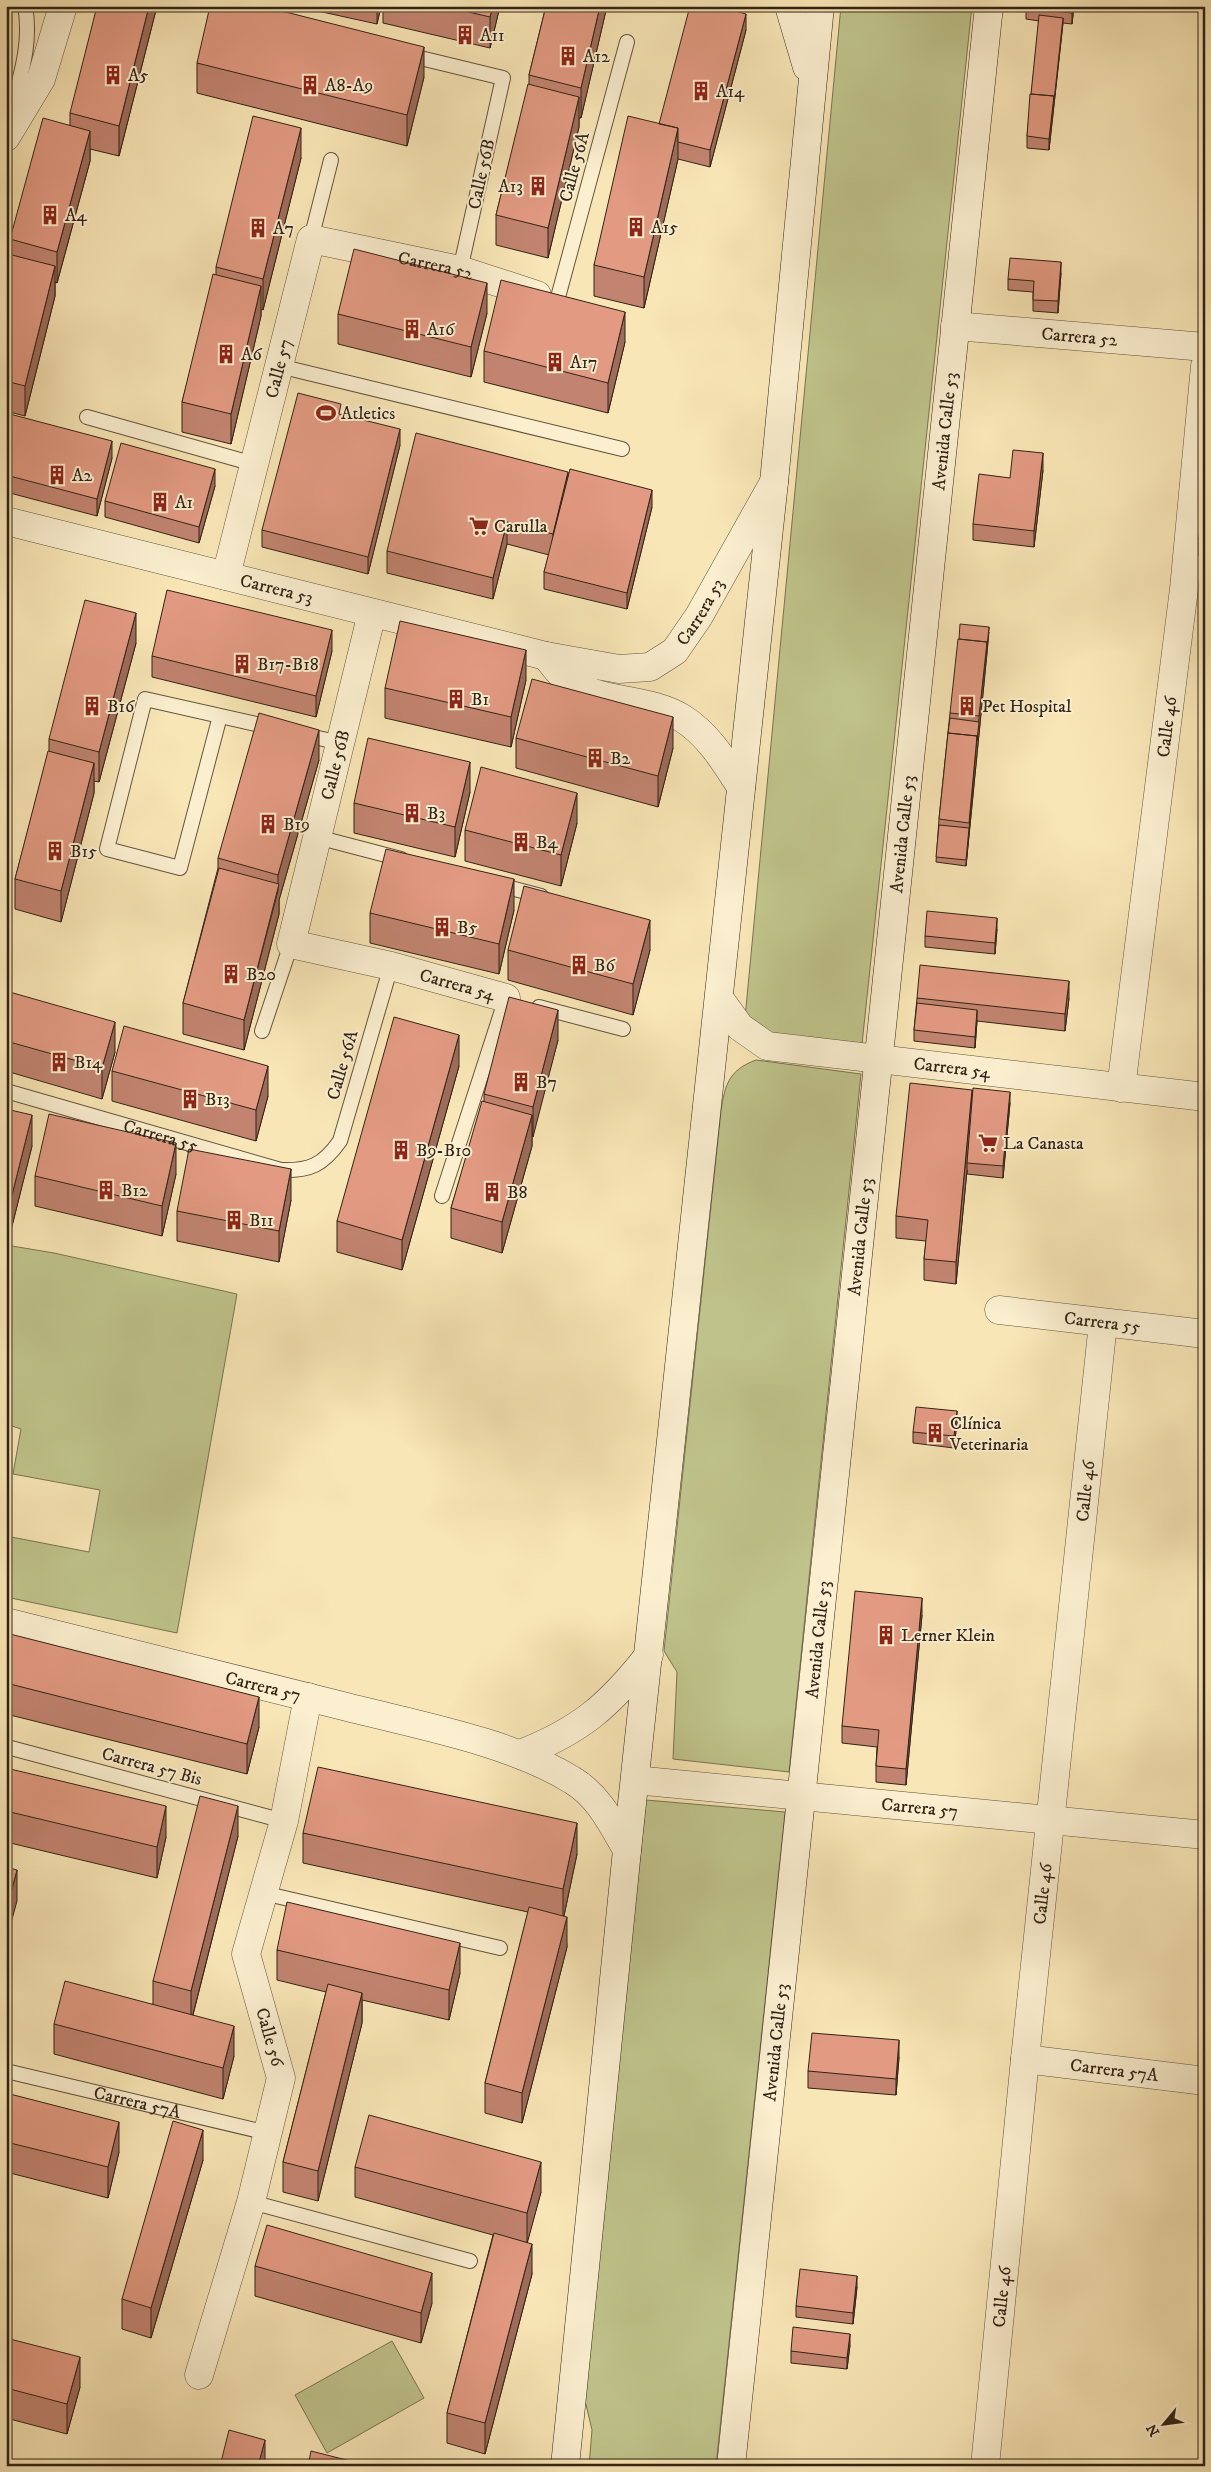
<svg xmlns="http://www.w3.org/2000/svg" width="1211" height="2472" viewBox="0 0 1211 2472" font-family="'IM FELL DW Pica',serif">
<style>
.green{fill:#c0c48c;stroke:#787451}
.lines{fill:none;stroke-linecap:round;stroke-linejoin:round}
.lane-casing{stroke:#63543e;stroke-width:16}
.street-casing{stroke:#63543e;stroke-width:29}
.secondary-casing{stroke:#312316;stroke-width:29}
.lane{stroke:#fbefd0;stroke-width:14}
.street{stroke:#fbefd0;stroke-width:28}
.secondary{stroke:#fbefd0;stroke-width:28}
.wall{fill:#c28470;stroke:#312316}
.shaded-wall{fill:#9e6c5b;stroke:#312316}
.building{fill:#e29a82;stroke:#312316}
.labels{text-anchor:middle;stroke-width:4;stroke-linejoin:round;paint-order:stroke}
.poi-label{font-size:18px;fill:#312316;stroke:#fbefd0;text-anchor:start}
.street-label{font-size:18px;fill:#312316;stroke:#fbefd0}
</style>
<rect width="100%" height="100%" fill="#f9e6b6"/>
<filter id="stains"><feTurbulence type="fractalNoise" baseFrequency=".004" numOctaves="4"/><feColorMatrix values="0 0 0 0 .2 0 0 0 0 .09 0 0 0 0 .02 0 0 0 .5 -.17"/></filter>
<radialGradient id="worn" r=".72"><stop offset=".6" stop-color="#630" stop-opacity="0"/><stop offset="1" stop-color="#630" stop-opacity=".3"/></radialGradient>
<path class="green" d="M841 6H972L862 1044 763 1032 745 1018Z
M756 1060 861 1074 789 1772 673 1759 677 1672 664 1651 721 1111C725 1084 729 1070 756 1060Z
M6 1245 54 1253 237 1294 177 1633 6 1597V1536L89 1552 100 1490 13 1474 21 1429 6 1424Z
M646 1800 785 1812 716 2466H589L592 2430 584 2396Z
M392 2341 424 2398 327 2453 295 2395Z"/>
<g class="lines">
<defs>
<g id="lane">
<path d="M408 55 503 78 460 270"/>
<path d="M11 113C20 77 32 43 25 6"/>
<path d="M311 239 331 160"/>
<path d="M557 301 627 42"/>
<path d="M279 366 622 449"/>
<path d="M87 417 254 464"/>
<path d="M220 716 180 868 107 849 145 699 274 728"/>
<path d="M300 734 341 743"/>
<path d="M317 837 401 859"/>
<path d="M496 884 541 896"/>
<path d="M539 1007 623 1029"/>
<path d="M262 1031 291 944"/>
<path id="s1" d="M6 1091 281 1170C310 1171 323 1165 340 1141L391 966"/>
<path d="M442 1196 506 998 511 1000"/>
<path d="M11 1748 284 1821"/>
<path d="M263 1893 500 1948"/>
<path id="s2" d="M6 2071 268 2133"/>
<path d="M251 2202 470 2261"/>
</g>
<g id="street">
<path d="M6 137 41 79 63 6"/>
<path id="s3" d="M955 326 1205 347"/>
<path id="s4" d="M6 521 546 656 619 669 650 667 675 651 699 616 774 482"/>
<path id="s5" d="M226 576 311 239 460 270 537 295"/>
<path id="s6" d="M372 613 291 944 391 966 506 998"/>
<path d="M546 656C552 663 557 671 564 677 597 705 646 696 682 718 708 734 725 762 741 787"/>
<path id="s7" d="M719 998 740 1027 767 1046 1205 1097"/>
<path id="s8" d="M1121 1088 1184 589 1205 366"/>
<path id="s9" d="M999 1310 1205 1334"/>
<path id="s10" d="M6 1622C120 1650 233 1679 347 1707 417 1725 511 1742 572 1780 599 1796 612 1824 627 1850"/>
<path d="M520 1754C580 1731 610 1705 649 1655"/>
<path id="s11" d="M635 1780 1205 1835"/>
<path id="s12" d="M1025 2059 1205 2081"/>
<path d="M199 2375 251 2202 281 2078 246 1954 284 1821 308 1697"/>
<path id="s13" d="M985 2466 1025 2059 1103 1323"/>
</g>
<g id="secondary">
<path d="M789 6 807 67"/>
<path d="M565 2466 627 1850 774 482 820 6"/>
<path id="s14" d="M731 2466 989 6"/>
</g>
</defs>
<use href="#lane" class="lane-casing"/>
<use href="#street" class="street-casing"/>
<use href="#secondary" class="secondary-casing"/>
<use href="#lane" class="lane"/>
<use href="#street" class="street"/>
<use href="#secondary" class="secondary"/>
</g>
<path class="wall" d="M157 6 119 156 90 149V161L57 283 55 282V296L25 416 6 411V260L10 254V239L70 125V113Z
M295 6H381L377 24Z
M383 6H500L490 48 383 23Z
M546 6H607L581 118H579V127L548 258 496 245V215L529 85V75Z
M1026 6H1074L1072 24 1063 23 1049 150 1027 148V136L1039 21 1026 19Z
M746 30 710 167 678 159 644 308 594 296V265L659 124Z
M197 63 424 77 407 146 197 93Z
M301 158 263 310 261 309V316L231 444 182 432V402L216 275V267Z
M1061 273 1058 313 1033 311V292L1008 290V279Z
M487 313 471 377 338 344V314Z
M625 342 608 413 484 382V351Z
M6 413 112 458 97 516 6 492Z
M341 414 400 445 368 574 262 547V530Z
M1043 470 1034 547 973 540V524L1010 478Z
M568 477 652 507 627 609 544 589V572L549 555 507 544 493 599 387 573V551Z
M1205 481V557L1199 556V539Z
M215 486 199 543 105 517V501Z
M1205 630V688H1201V677Z
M989 632 966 866 936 862 939 819 950 713Z
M136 643 99 782 94 781V793L61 922 15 909V879L49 751V739Z
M332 651 316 717 152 677V656Z
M526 680 511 747 385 718V688Z
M516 738 673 748 658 807 516 768Z
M319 760 279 900V914L244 1050 183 1034V1003L218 868V858Z
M470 792 455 857 354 833V803Z
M577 823 561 886 465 861V830Z
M514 910 499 974 370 943V913Z
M997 929 995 954 925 947V936Z
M508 950H650L633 1015 508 980Z
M6 991 115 1052 102 1099 6 1071Z
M917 998H1069L1065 1031 977 1021 975 1048 914 1041V1030Z
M558 1040 532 1137V1146L502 1253 451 1238V1208L484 1101V1094Z
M459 1066 402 1270 337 1252V1221Z
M112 1071 268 1096 256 1141 112 1101Z
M972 1100 1010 1103 1003 1178 967 1174V1170L956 1284 924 1280V1259L926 1241 896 1238V1216Z
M6 1109 32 1146 8 1242 6 1241Z
M176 1174 162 1236 35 1206V1176Z
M291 1200 279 1262 177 1241V1211Z
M957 1422 954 1448 913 1443V1432Z
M922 1615 906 1785 876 1782V1766L877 1747 842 1743V1726Z
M6 1633 259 1727 247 1774 6 1714Z
M6 1768 166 1837 157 1878 6 1842Z
M303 1833 577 1854 564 1916 567 1947 522 2123 485 2113V2083L528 1912 303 1863Z
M238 1836 193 2015 234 2056 223 2099 54 2054V2024L153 2004V1981Z
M277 1950 460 1973 449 2020 362 2000V2023L318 2201 283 2192V2162L326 1992 277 1980Z
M899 2057 896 2095 808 2088V2071Z
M6 2093 119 2152 108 2198 6 2172Z
M203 2160 151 2338 122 2329V2299Z
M355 2167 541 2192 527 2242 532 2274 485 2454 447 2443V2413L493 2235 355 2197Z
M255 2266 432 2303 421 2343 255 2296Z
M857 2287 853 2324 796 2317V2306Z
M6 2338 80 2387 67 2434 6 2418Z
M850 2345 847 2369 791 2363V2351Z"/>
<path class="shaded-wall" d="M149 6H157L119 156V126Z
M377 6H381L377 24Z
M493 6H500L490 48V17Z
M600 6H607L581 118V88Z
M1073 6H1074L1072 24V13Z
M746 14V30L710 167V150Z
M1063 18V23L1049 150V139Z
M424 47V77L407 146V115Z
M579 97V127L548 258V228Z
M301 128V158L263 310V279Z
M678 128V159L644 308V277Z
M90 131V161L57 283V252Z
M1061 262V273L1058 313V301Z
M55 266V296L25 416V386Z
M487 283V313L471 377V347Z
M261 286V316L231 444V414Z
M625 312V342L608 413V383Z
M400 429V445L368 574V557Z
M112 441V458L97 516V499Z
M1043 453V470L1034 547V531Z
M215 469V486L199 543V527Z
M568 472V494L553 556V534Z
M652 490V507L627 609V593Z
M507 522V544L493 599V578Z
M136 613V643L99 782V752Z
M989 627 987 653 966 866 977 736Z
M332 630V651L316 717V696Z
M526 650V680L511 747V717Z
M673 717V748L658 807V776Z
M319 730V760L279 900V914L244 1050V1020L278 891V875Z
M470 762V792L455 857V827Z
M94 763V793L61 922V891Z
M577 793V823L561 886V855Z
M514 879V910L499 974V944Z
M997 918V929L995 954V943Z
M650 920V950L633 1015V984Z
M1069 981V998L1065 1031V1014Z
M558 1010V1040L533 1137V1107Z
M977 1010V1021L975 1048V1037Z
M115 1022V1052L102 1099V1068Z
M459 1035V1066L402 1270V1240Z
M268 1066V1096L256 1141V1110Z
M972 1090V1112L967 1163V1170L956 1284V1262Z
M1010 1092V1103L1003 1178V1166Z
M32 1115V1146L8 1242V1211Z
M532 1115V1146L502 1253V1222Z
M176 1143V1174L162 1236V1206Z
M291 1169V1200L279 1262V1231Z
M957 1411V1422L954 1448V1436Z
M922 1598V1615L906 1785V1769Z
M259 1697V1727L247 1774V1744Z
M166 1806V1837L157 1878V1847Z
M238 1806V1836L191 2022V1991Z
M577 1823V1854L563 1920V1889Z
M17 1870V1901L6 1941V1911Z
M567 1917V1947L522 2123V2093Z
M460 1943V1973L449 2020V1990Z
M362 1993V2023L318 2201V2171Z
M234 2026V2056L223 2099V2068Z
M899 2040V2057L896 2095V2079Z
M119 2122V2152L108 2198V2167Z
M203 2130V2160L151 2338V2308Z
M541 2162V2192L527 2244V2213Z
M532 2244V2274L485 2454V2423Z
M432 2273V2303L421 2343V2313Z
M857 2276V2287L853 2324V2313Z
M850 2334V2345L847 2369V2358Z
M80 2357V2387L67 2434V2404Z
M265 2440V2466H258Z"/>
<path class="building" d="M97 6H149L119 126 70 113Z
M210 6H262L424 47 407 115 197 63Z
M443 6H493L490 17Z
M546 6H600L581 88 529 75Z
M690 6H718L746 14 710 150 678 142V128L659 124Z
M1026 6H1073L1072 13 1026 8Z
M1039 15 1063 18 1054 101V96L1031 94Z
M528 84 579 97 548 228 496 215Z
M1030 94 1054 96 1049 139 1027 136Z
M253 116 301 128 263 279 216 267Z
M628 116 678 128 644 277 594 265Z
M43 118 90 131 57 252 10 239Z
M354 249 487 283 471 347 338 314Z
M8 254 55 266 25 386 6 381V260Z
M1010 258 1061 262 1058 301 1033 300 1034 281 1008 279Z
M213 274 261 286 231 414 182 402Z
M501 280 625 312 608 383 484 351Z
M298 393 341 404 339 414 400 429 368 557 262 530Z
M6 413 112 441 97 499 6 475Z
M416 433 568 472 553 534 507 522 493 578 387 551Z
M121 443 215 469 199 527 105 501Z
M1013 450 1043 453 1034 531 973 524 979 474 1010 478Z
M570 469 652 490 627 593 544 572Z
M1205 481V540L1199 539Z
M167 590 332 630 316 696 152 656Z
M85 600 136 613 99 752 49 739Z
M400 621 526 650 511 717 385 688Z
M960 624 989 627 987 647V642L959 639Z
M1204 630H1205V677H1201Z
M958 639 987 642 979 716 950 713Z
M532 679 673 717 658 776 516 738Z
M259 713 319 730 278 875 218 858Z
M950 718 979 722 977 741V736L948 733Z
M948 733 977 736 969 823 939 819Z
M368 738 470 762 455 827 354 803Z
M48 751 94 763 61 891 15 879Z
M481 767 577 793 561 855 465 830Z
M939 825 969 828 966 860 936 857Z
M386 849 514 879 499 944 370 913Z
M219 868 279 884 244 1020 183 1003Z
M524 886 650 920 633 984 508 950Z
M927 911 997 918 995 943 925 936Z
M920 965 1069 981 1065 1014 917 998Z
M6 991 115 1022 102 1068 6 1041Z
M509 997 558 1010 533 1107 484 1094Z
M917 1003 977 1010 975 1037 914 1030Z
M394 1017 459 1035 402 1240 337 1221Z
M124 1026 268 1066 256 1110 112 1071Z
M910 1083 972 1090 956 1262 924 1259 928 1220 896 1216Z
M973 1088 1010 1092 1003 1166 967 1163Z
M482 1101 532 1115 502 1222 451 1208Z
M6 1109 32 1115 8 1211H6Z
M49 1114 176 1143 162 1206 35 1176Z
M189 1149 291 1169 279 1231 177 1211Z
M916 1407 957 1411 954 1436 913 1432Z
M855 1591 922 1598 906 1769 876 1766 879 1730 842 1726Z
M6 1633 259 1697 247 1744 6 1683Z
M318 1767 577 1823 563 1889 303 1833Z
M6 1768 166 1806 157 1847 6 1811Z
M200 1796 238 1806 191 1991 153 1981Z
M6 1867 17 1870 6 1911Z
M287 1902 460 1943 449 1990 277 1950Z
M529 1907 567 1917 522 2093 485 2083Z
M65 1981 234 2026 223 2068 54 2024Z
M328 1984 362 1993 318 2171 283 2162Z
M812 2033 899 2040 896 2079 808 2071Z
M6 2093 119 2122 108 2167 6 2142Z
M369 2115 541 2162 527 2213 355 2167Z
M173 2121 203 2130 151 2308 122 2299Z
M267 2225 432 2273 421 2313 255 2266Z
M494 2233 532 2244 485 2423 447 2413Z
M800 2269 857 2276 853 2313 796 2306Z
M793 2327 850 2334 847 2358 791 2351Z
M6 2338 80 2357 67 2404 6 2388Z
M229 2430 265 2440 258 2466H220Z
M311 2451 370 2466H308Z"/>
<defs>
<symbol id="building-bare" viewBox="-9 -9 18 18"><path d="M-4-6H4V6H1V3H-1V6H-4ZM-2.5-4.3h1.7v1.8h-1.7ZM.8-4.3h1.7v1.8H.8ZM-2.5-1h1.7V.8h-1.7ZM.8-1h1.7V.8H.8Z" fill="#8f2418" stroke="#fbefd0" stroke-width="2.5" paint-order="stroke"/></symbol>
<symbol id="stadium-bare" viewBox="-9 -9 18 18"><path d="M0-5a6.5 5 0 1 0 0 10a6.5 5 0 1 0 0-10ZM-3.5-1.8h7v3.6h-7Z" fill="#8f2418" stroke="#fbefd0" stroke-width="2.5" paint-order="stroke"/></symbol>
<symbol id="supermarket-bare" viewBox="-9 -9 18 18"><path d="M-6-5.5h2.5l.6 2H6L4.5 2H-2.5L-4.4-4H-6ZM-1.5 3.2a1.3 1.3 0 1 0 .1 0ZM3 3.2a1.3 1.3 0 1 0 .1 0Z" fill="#8f2418" stroke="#fbefd0" stroke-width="2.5" paint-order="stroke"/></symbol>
</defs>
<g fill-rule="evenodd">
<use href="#building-bare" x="451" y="21" width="28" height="28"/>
<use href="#building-bare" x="554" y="42" width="28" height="28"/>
<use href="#building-bare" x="99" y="61" width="28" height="28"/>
<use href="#building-bare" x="296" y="71" width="28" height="28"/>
<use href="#building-bare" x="687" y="77" width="28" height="28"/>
<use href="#building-bare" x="524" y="172" width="28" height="28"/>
<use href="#building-bare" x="36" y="201" width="28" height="28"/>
<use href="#building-bare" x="622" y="213" width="28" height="28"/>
<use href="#building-bare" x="244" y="214" width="28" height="28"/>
<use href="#building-bare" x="398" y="315" width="28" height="28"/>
<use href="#building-bare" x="212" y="340" width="28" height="28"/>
<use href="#building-bare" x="541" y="348" width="28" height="28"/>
<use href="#stadium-bare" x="312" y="399" width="28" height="28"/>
<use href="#building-bare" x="43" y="461" width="28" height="28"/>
<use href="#building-bare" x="146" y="488" width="28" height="28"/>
<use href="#supermarket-bare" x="465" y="512" width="28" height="28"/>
<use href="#building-bare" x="228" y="650" width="28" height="28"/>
<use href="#building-bare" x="442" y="685" width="28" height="28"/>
<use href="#building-bare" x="78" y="692" width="28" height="28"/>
<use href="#building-bare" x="953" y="692" width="28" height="28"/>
<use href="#building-bare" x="581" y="744" width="28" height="28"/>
<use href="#building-bare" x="398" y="799" width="28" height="28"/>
<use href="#building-bare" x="254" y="810" width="28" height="28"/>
<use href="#building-bare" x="507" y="828" width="28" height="28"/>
<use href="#building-bare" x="41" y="837" width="28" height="28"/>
<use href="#building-bare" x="428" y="913" width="28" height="28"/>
<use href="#building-bare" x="565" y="951" width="28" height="28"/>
<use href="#building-bare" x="217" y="960" width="28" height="28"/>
<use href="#building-bare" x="45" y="1048" width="28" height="28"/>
<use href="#building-bare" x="507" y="1068" width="28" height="28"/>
<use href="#building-bare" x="176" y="1085" width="28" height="28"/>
<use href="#supermarket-bare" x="974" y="1129" width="28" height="28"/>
<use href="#building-bare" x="387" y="1136" width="28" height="28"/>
<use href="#building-bare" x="92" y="1176" width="28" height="28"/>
<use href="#building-bare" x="478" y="1178" width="28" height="28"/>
<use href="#building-bare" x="220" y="1206" width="28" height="28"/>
<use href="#building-bare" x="921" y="1419" width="28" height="28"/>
<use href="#building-bare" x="872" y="1621" width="28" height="28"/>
</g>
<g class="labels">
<g class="poi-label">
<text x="480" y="41">A11</text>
<text x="583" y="62">A12</text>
<text x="128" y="81">A5</text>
<text x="325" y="91">A8-A9</text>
<text x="716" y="97">A14</text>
<text x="523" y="192" text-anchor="end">A13</text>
<text x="65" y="221">A4</text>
<text x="651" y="233">A15</text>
<text x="273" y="234">A7</text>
<text x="427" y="335">A16</text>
<text x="241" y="360">A6</text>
<text x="570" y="368">A17</text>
<text x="341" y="419">Atletics</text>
<text x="72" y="481">A2</text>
<text x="175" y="508">A1</text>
<text x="494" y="532">Carulla</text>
<text x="257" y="670">B17-B18</text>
<text x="471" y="705">B1</text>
<text x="107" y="712">B16</text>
<text x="982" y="712">Pet Hospital</text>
<text x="610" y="764">B2</text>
<text x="427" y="819">B3</text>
<text x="283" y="830">B19</text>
<text x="536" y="848">B4</text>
<text x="70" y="857">B15</text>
<text x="457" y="933">B5</text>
<text x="594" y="971">B6</text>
<text x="246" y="980">B20</text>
<text x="74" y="1068">B14</text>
<text x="536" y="1088">B7</text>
<text x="205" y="1105">B13</text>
<text x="1003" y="1149">La Canasta</text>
<text x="416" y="1156">B9-B10</text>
<text x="121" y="1196">B12</text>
<text x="507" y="1198">B8</text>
<text x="249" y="1226">B11</text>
<text x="950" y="1429">Clínica<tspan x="950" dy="21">Veterinaria</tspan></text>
<text x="901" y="1641">Lerner Klein</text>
</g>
<g class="street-label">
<text transform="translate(574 167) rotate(-75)" y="6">Calle 56A</text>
<text transform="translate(481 174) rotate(-78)" y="6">Calle 56B</text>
<text dy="6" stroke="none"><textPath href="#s5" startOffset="475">Carrera 52</textPath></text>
<text dy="6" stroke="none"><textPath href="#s3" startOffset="125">Carrera 52</textPath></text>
<text dy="6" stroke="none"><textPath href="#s5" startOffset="214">Calle 57</textPath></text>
<text dy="6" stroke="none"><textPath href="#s14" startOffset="2046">Avenida Calle 53</textPath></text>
<text dy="6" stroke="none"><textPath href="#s4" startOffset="279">Carrera 53</textPath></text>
<text dy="6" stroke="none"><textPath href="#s4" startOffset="738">Carrera 53</textPath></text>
<text dy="6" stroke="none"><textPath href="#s8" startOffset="364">Calle 46</textPath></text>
<text transform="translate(335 765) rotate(-76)" y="6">Calle 56B</text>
<text dy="6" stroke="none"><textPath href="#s14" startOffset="1641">Avenida Calle 53</textPath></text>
<text dy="6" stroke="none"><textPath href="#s6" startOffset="512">Carrera 54</textPath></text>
<text transform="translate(342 1065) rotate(-74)" y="6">Calle 56A</text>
<text dy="6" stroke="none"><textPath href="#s7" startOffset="255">Carrera 54</textPath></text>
<text dy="6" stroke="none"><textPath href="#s1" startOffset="161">Carrera 55</textPath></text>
<text dy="6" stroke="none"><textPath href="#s14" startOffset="1236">Avenida Calle 53</textPath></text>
<text dy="6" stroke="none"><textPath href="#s9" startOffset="104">Carrera 55</textPath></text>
<text dy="6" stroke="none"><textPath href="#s13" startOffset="980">Calle 46</textPath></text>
<text dy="6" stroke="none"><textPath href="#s14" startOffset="831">Avenida Calle 53</textPath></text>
<text dy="6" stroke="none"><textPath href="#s10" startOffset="265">Carrera 57</textPath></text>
<text transform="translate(152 1766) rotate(15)" y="6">Carrera 57 Bis</text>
<text dy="6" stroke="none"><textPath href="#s11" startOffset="286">Carrera 57</textPath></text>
<text dy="6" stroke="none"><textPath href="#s13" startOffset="575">Calle 46</textPath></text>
<text transform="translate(270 2037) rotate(74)" y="6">Calle 56</text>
<text dy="6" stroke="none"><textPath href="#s14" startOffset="426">Avenida Calle 53</textPath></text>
<text dy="6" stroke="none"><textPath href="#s12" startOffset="90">Carrera 57A</textPath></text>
<text dy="6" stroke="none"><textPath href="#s2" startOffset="135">Carrera 57A</textPath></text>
<text dy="6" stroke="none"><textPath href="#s13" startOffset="170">Calle 46</textPath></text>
</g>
</g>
<rect width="1211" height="2472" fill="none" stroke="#f9e6b6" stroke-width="25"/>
<rect x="8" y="8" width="1196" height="2457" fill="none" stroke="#312316" stroke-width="2.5"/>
<rect x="12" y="12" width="1186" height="2447" fill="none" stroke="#312316"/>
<g transform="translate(1164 2424) rotate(241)" stroke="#fbefd0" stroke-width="4" paint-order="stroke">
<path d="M0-4L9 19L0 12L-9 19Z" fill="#312316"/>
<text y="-8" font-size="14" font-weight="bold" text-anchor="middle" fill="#312316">N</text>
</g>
<rect width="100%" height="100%" filter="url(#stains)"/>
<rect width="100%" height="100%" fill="url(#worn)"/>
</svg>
